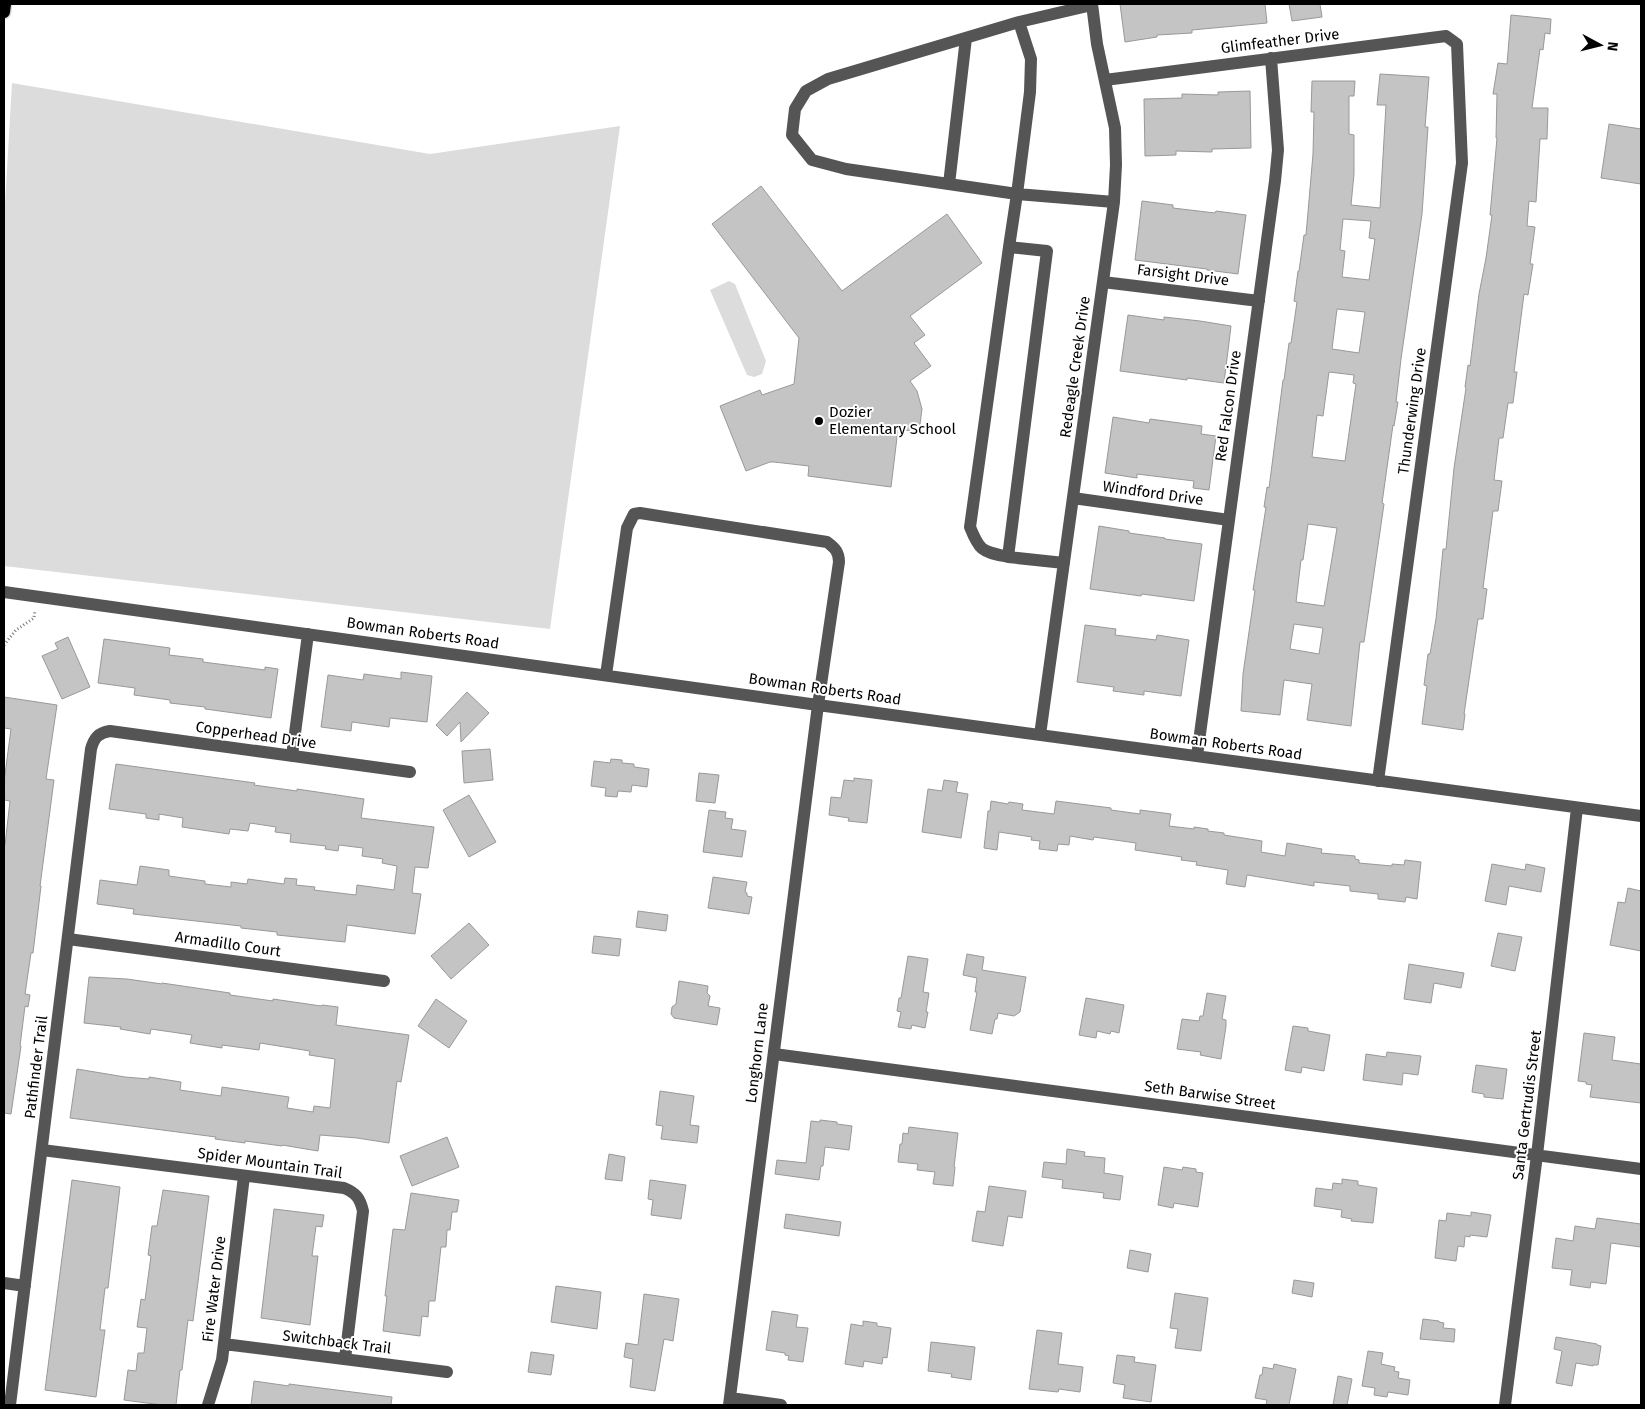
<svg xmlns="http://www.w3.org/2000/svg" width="1645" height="1409" viewBox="0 0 1645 1409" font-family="'Fira Sans',sans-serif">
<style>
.green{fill:#dcdcdc}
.building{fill:#c4c4c4;stroke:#999;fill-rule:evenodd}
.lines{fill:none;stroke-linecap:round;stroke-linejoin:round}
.major-casing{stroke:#dbdbdb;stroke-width:15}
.path{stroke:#777;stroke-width:3;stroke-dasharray:1 2.5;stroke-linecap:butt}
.minor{stroke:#555;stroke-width:12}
.major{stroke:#000;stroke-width:12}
.poi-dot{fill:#000;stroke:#fff;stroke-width:2}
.labels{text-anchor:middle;stroke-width:4;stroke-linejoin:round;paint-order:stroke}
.street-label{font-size:15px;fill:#000;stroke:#fff}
.poi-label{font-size:15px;fill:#000;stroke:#fff;text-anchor:start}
</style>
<rect width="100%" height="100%" fill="#fff"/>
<path class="green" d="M12 83 430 154 620 126 550 629 4 566V222Z
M729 281 735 284 766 361 762 374 754 377 747 375 710 290Z"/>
<path class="building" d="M1120 4H1265L1267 23 1192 30V33L1157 35V37L1125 42Z
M1289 4H1320L1322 17 1292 21Z
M1511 15 1551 19 1550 34 1545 33 1543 50 1540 49 1532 108H1548L1547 139H1540L1536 202 1529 201 1527 226 1535 227 1530 264H1533L1528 295 1524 294 1514 372H1517L1513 403H1508L1503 438H1499L1494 480 1502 481 1498 511H1493L1483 588 1487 589 1483 619H1478L1464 714H1465L1463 730 1422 724 1427 686 1424 685 1428 654H1430L1436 619 1443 549H1446L1454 468 1466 388 1465 387 1468 365 1470 366 1479 294 1486 258 1492 215H1490L1497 138H1496L1497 94H1493L1498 63 1507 64Z
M1380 74 1429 77 1425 127H1428L1422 214 1401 359 1396 402H1398L1394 426 1393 425 1382 503 1384 504 1364 642H1360L1351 726 1307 720 1312 684 1284 680 1280 715 1241 711 1243 674 1255 590H1253L1266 507H1264L1267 487 1269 488 1283 380H1284L1289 343H1291L1297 302 1294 301 1298 271H1299L1304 235H1306L1313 154 1314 112H1311L1312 81H1355L1354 96H1349V134L1354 135V174L1351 205 1380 208 1386 105H1377ZM1343 219 1371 221 1369 238 1375 239 1369 280 1342 277 1345 251 1340 250ZM1337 309 1365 312 1359 353 1332 349ZM1329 372 1354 375 1353 383 1356 384 1345 461 1312 457 1317 415 1323 416ZM1308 524 1337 528 1324 606 1296 602 1301 560H1303ZM1294 624 1323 628 1319 654 1290 649Z
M1250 91 1251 148 1212 149V152L1176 151V155L1145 156 1144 99 1182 98V94L1218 95V92Z
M1609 124 1641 129V184L1601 178Z
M761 186 842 291 947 214 982 263 910 316 925 335 914 343 931 366 910 381 917 391 922 409 919 432 898 429 891 487 808 476 809 466 774 462H770L746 471 720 406 760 390 762 395 794 384 799 338 712 224Z
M1142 201 1173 205V208L1215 213 1216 211 1246 215 1238 274 1207 270V269L1135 260Z
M1128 315 1164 320V317L1200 321 1231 326 1224 383 1187 378V380L1120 371Z
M1113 417 1149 423 1150 419 1202 426 1201 434 1216 436 1209 490 1193 488 1194 481 1137 474V478L1105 473Z
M1099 526 1129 531V533L1165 538V539L1202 544 1194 601 1142 594 1141 596 1090 589Z
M1085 625 1116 629 1115 635 1156 640 1157 635 1189 640 1181 696 1144 691V695L1113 691 1114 687 1077 682Z
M68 637 90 687 62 699 42 656 58 649 55 643Z
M104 639 170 648 169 655 203 659V662L265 670V667L278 669 271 718 205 709V707L170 703V700L134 695 135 688 98 683Z
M401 672 432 676 427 722 390 718 389 727 352 722 351 731 321 727 328 675 363 680 364 674 401 679Z
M467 692 489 713 461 742 460 722 447 736 436 725Z
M4 697 57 705 46 779 54 780 40 886H41L33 953H31L25 994 30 995 28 1007 25 1006 20 1046H21L11 1114 4 1113V845H5L10 801 4 800V782L11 729 4 728Z
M490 749 493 780 464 783 462 751Z
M611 759 622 760V763L634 764V767L649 769 647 787 632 785 631 792 618 791 617 797 605 796 606 788 591 786 594 761 610 763Z
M116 764 255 783 254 785 297 791V789L364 799 361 818 434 827 428 868 415 867 412 893 421 894 415 934 347 925 345 942 277 935V932L241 928V926L133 914 134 909 97 904 100 880 137 885 140 866 169 870V876L205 881V884L231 887V882L247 884 248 879 284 884 285 878 297 879 296 885 315 887 314 890 356 895 357 885 394 890 397 866 382 863 383 859 362 856 363 848 339 845 338 851 325 849 326 846 290 842 291 834 275 832 276 827 250 823 248 831 230 829 229 834 182 827 183 818 159 814V820L146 818V814L109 809Z
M699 773 719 775 715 803 696 801Z
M854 778 872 780 867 823 848 821 849 818 829 815 831 797 841 798 844 780 854 781Z
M944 780 958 782 956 792 968 794 961 838 922 832 928 789 942 791Z
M469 795 496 842 469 857 443 810Z
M991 801 1008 804 1009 802 1023 804 1022 810 1054 814 1056 801 1111 808V810L1140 814V810L1171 814 1169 826 1194 829V827L1208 829V831L1224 833V835L1262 841 1261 852 1285 856 1287 843 1322 849 1321 853 1355 856V859L1359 860V863L1392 866V864L1404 865 1405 860 1421 862 1417 899 1406 897 1405 902 1378 899V894L1350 891V886L1314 882V886L1247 875 1245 887 1226 884 1228 870 1196 865 1197 862 1181 860 1182 857 1135 850 1136 843 1094 837 1093 840 1070 836 1069 845 1058 844 1057 851 1039 849 1040 841 1031 840 1032 837 999 832 997 850 984 848 988 811H990Z
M709 810 726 812 725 818 733 819 731 829 746 831 742 857 703 852Z
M1492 864 1525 870 1526 864 1545 868 1541 892 1509 886 1506 905 1485 901Z
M713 877 747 882 745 892 747 893V896L752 897 749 914 708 908Z
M1628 888 1641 891V951L1610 945 1618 902 1625 903Z
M638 911 668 915 666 931 636 927Z
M469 923 489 945 451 979 431 956Z
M1498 933 1522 937 1515 971 1491 966Z
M594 936 621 939 619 956 592 953Z
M967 954 984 957 982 970 1026 977 1020 1012 1014 1016 998 1013 997 1019H995L992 1034 970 1030 977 992H975L977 978 963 975Z
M908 956 928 959 923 992 929 993 926 1012H928L925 1028 912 1025 911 1029 898 1027 901 1012 897 1011 899 998H901Z
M1409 964 1464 973 1461 988 1434 983 1431 1003 1404 999Z
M89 977 127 979 162 984V983L230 993V995L273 1001V999L321 1006 322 1005 338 1007 336 1025 409 1035 401 1082 397 1081 389 1143 357 1138 320 1135 318 1151 282 1145V1146L245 1141V1143L215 1139 216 1137 70 1118 77 1069 125 1077 149 1079V1077L181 1082 180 1090 221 1096 222 1087 289 1097 287 1108 313 1112 314 1106 330 1108 335 1059 309 1055 310 1051 260 1043 259 1050 222 1045V1048L190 1043 192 1035 151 1029 150 1034 120 1029 121 1027 84 1023Z
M679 981 708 986 707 993 710 996 708 1006 720 1008 717 1025 674 1018 671 1014 672 1007 676 1004Z
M1207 993 1226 996 1222 1019 1226 1020V1026L1221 1059 1200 1055 1201 1052 1177 1049 1182 1019 1199 1021 1200 1016H1203Z
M1086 998 1124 1005 1119 1033 1111 1031 1110 1034 1097 1031 1096 1038 1079 1035Z
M436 999 467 1021 449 1048 418 1026Z
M1293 1026 1308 1028V1031L1330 1035 1324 1071 1302 1067 1301 1073 1285 1070Z
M1584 1033 1615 1037 1612 1060 1641 1064V1103L1590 1097 1592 1085 1586 1084V1082L1578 1081Z
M1387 1052 1421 1056 1418 1075 1403 1073 1402 1085 1363 1080 1366 1054 1386 1057Z
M1476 1065 1507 1069 1503 1099 1484 1097V1094L1472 1092Z
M660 1091 694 1096 690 1125 699 1126 697 1143 661 1139 663 1126 656 1125Z
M820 1120 837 1122V1124L852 1126 849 1150 825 1147 823 1166H821L819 1180 775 1174 777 1160 806 1163 811 1121 820 1122Z
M909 1127 958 1133 954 1167H955L953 1186 933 1184 935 1172 917 1170 918 1164 898 1162 900 1144H902L903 1133 908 1134Z
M447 1137 459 1167 412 1186 400 1156Z
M1067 1149 1085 1152 1084 1156 1105 1158 1104 1173 1123 1176 1120 1200 1103 1198 1104 1193 1062 1188 1063 1180 1042 1177 1044 1162 1066 1164Z
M609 1154 625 1157 622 1181 605 1179Z
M1164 1167 1182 1170 1183 1167 1196 1169V1172L1203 1173 1198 1207 1174 1203 1173 1208 1158 1205Z
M1342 1179 1358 1181V1185L1377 1188 1373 1223 1351 1221 1352 1219 1341 1217 1342 1210 1314 1206 1316 1188 1332 1190 1333 1183 1342 1184Z
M72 1180 120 1187 108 1288H105L100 1330H105L96 1397 45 1390Z
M650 1180 686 1185 681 1219 651 1215 653 1200 648 1199Z
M989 1186 1026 1191 1022 1218 1008 1216 1003 1246 972 1241 977 1211 985 1212Z
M163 1190 209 1196 193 1321 188 1320 182 1370H180L176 1405H162L124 1400 128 1370 136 1371 138 1353H144L147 1328 137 1327 141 1299 145 1300 151 1256 148 1255 152 1226H157Z
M411 1193 459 1200 457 1212H452L450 1230H447L446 1247H441L435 1301H429L428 1317 422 1316 420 1336 383 1331 387 1296H385L393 1229 405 1230Z
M274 1209 324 1215 322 1227 316 1226 312 1256H318L310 1325 261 1318Z
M1471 1212 1491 1215 1487 1237 1470 1235V1237L1465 1236 1464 1247 1458 1246 1456 1261 1435 1258 1439 1220 1446 1221 1447 1213 1471 1216Z
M786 1214 841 1222 839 1236 784 1228Z
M1597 1218 1641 1224V1247L1611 1243 1606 1284 1591 1282 1590 1288 1570 1285 1572 1270 1552 1268 1556 1238 1573 1241 1575 1226 1595 1229Z
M1130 1250 1151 1254 1148 1272 1127 1268Z
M1294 1280 1314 1283 1312 1297 1292 1293Z
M556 1286 601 1292 597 1329 551 1322Z
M1175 1293 1208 1298 1201 1351 1175 1348 1178 1329 1170 1328Z
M644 1294 679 1299 673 1341 664 1339 655 1391 630 1387 633 1359 624 1357 626 1343 638 1345Z
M772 1311 798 1315 796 1327 808 1328 803 1362 788 1360 789 1356 785 1355V1353L766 1350Z
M1423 1319 1439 1321V1322L1444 1323 1443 1328 1455 1329 1454 1342 1420 1339Z
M863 1321 877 1323V1326L891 1328 887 1358 883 1357 882 1364 864 1361 863 1367 845 1364 851 1324 863 1326Z
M1037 1330 1062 1333 1058 1364 1083 1367 1080 1392 1059 1389 1058 1392 1029 1389Z
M1556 1337 1597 1344V1345L1601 1346 1598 1365H1593V1366L1576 1363 1572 1386 1556 1383 1562 1351 1554 1349Z
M931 1342 975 1347 971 1380 951 1377 952 1374 928 1371Z
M1368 1351 1383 1353 1381 1364 1395 1367 1394 1371 1399 1372 1398 1378 1410 1380 1408 1395 1388 1392 1387 1397 1374 1395 1375 1388 1362 1386Z
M531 1352 554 1355 551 1375 528 1372Z
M1117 1355 1135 1357 1134 1362 1156 1365 1151 1402 1123 1398 1125 1385 1113 1383Z
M1274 1364 1296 1369 1289 1405H1266L1267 1400 1255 1398 1260 1375H1262L1263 1367 1273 1369Z
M1338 1376 1352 1379 1347 1405H1333Z
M254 1381 289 1386V1384L392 1397 391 1405H251Z"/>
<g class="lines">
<defs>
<path id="major" d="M4 12 5 4"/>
</defs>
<use href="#major" class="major-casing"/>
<path class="path" d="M4 645 16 630 34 618 35 610"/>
<path class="minor" d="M1092 5 1019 22 1031 59 1030 92 1017 194 1114 202
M1019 22 828 79 806 91 795 109 792 135 812 160 846 169 1017 194 1009 247 1047 251 1008 557 1064 563
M1105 80 1446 36 1457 44 1462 163 1378 781
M949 184 966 38
M1103 282 1259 301
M1073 498 1229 520
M1008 557C982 551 980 552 970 527L1009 247
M4 592 818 705 1641 816
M606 675 627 528 634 514 640 513 827 542C835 548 839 552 839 562L818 705 729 1405
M1040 735 1114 202 1116 165 1115 128 1097 44 1092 4
M292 756 308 634
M1197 756 1275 181 1278 150 1271 58
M68 939 384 981
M774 1054 1641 1169
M42 1150 344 1188C356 1193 360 1198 363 1211L345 1359
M4 1283 25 1286
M224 1344 447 1372
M730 1398 781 1405
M10 1405 91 749C94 738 98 733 110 731L410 772
M208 1405 222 1360 244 1176
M1505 1405 1537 1155 1577 808"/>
<use href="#major" class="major"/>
</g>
<circle class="poi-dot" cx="819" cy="421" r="5"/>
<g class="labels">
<g class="street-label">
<text transform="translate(1280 41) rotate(-7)" y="5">Glimfeather Drive</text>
<text transform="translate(1183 275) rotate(7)" y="5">Farsight Drive</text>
<text transform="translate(1075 367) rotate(-82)" y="5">Redeagle Creek Drive</text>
<text transform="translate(1228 406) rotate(-82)" y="5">Red Falcon Drive</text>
<text transform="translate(1412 411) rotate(-82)" y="5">Thunderwing Drive</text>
<text transform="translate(1153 493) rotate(8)" y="5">Windford Drive</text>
<text transform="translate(423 633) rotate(8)" y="5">Bowman Roberts Road</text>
<text transform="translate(825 689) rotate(8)" y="5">Bowman Roberts Road</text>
<text transform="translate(256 735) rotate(8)" y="5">Copperhead Drive</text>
<text transform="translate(1226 744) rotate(8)" y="5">Bowman Roberts Road</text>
<text transform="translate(228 944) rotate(8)" y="5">Armadillo Court</text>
<text transform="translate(757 1053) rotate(-83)" y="5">Longhorn Lane</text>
<text transform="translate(36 1067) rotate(-83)" y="5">Pathfinder Trail</text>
<text transform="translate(1210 1095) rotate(8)" y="5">Seth Barwise Street</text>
<text transform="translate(1527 1105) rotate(-83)" y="5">Santa Gertrudis Street</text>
<text transform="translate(270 1163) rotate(8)" y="5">Spider Mountain Trail</text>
<text transform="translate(214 1289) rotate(-83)" y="5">Fire Water Drive</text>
<text transform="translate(337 1342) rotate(7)" y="5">Switchback Trail</text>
</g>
<g class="poi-label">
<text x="829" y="417">Dozier<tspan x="829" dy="17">Elementary School</tspan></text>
</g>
</g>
<rect width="1645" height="1409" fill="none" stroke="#000000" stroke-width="10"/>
<g transform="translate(1600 45) rotate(97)" stroke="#ffffff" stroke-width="4" paint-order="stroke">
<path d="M0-4L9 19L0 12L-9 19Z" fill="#000000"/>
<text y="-8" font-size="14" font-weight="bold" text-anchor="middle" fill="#000000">N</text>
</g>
</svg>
